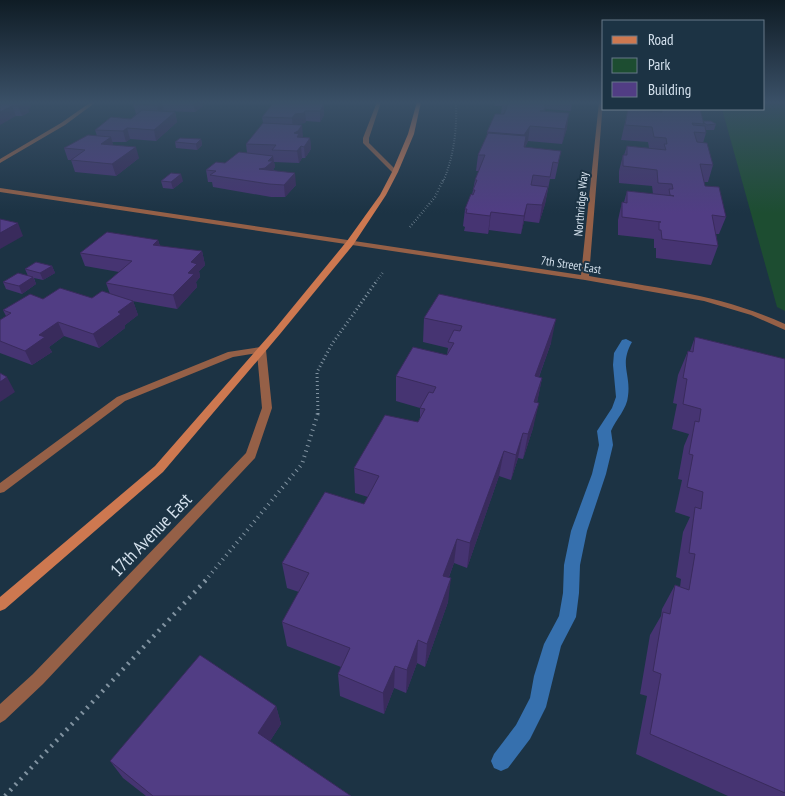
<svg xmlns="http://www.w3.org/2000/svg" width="785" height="796" viewBox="0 0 785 796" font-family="'PT Sans Narrow',sans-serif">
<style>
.green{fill:#1d4d31}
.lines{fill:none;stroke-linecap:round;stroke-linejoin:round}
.stream{fill:#3670ae;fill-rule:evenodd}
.path-far4{stroke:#8193a1;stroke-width:2;stroke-dasharray:0.5 2;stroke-linecap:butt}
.path-far3{stroke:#8193a1;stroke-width:2.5;stroke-dasharray:0.5 2.5;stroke-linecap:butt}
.path-far2{stroke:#8193a1;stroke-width:3;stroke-dasharray:1 3;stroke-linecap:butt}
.path-far1{stroke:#8193a1;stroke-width:4;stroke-dasharray:1 4.5;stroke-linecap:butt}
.path{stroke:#8193a1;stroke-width:4.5;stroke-dasharray:2 5.5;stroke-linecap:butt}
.lane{fill:#956047;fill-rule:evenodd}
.street{fill:#956047;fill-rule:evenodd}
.secondary{fill:#cd7850;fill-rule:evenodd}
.wall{fill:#463472}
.shaded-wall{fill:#392b5c}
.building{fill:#513d84;stroke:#392b5c}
.labels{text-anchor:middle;stroke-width:4;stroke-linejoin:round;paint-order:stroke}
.far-street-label{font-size:12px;fill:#d4e1ed;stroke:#1c3344}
.near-street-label{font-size:18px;fill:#d4e1ed;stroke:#1c3344}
</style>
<rect width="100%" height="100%" fill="#1c3344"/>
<path class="green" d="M764 102H785V311L777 307 722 109H764Z"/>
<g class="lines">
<path class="stream" d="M626 339 632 342C619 365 631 373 628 396 627 409 616 419 611 431L613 445 606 474 587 531 580 565 579 593 576 617 561 646 546 707 530 739 508 768 501 771 494 768 491 761 494 754 516 725 530 698 534 676 544 644 559 616 563 593 564 565 571 531 592 474 599 445 597 431 612 408 616 397 613 365 614 353 622 340Z"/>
<path class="path-far4" d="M443 182C454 156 457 130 456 102"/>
<path class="path-far3" d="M410 227 435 197 443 180
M375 283 384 271"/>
<path class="path-far2" d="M318 414 317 372 332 344 376 282"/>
<path class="path-far1" d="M205 581 302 464 318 413"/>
<path class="path" d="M5 796 206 580"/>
<path class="lane" d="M377 102H381L369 138V143L397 171V173H393L363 143V138Z
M261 347 266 350 272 408 255 458 43 684 5 720 0 723V704L33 674 246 453 262 408 257 353 233 357 125 401 4 492 0 493V483L117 397 228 352Z"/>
<path class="street" d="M91 102H96L65 125 0 163V159L61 123Z
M599 102H603L589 276C657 288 722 295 785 324V330L751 315 704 301 585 280 0 192V188L581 275Z"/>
<path class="secondary" d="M417 102H421L414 134 398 172 386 195 353 245 280 334 163 472 5 609 0 611V597L155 466 274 330 347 241 380 195 392 172 408 134Z"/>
</g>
<path class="wall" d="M0 102H41L40 103 29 102 31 107 28 109 29 112 22 116H16Z
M135 102H205L202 104 203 106 195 112 164 111 175 112 177 122 156 141 130 139 126 142H112L113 145 139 158 116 176 75 172 71 160H68L64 148 97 136 95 130 131 119 136 114 133 104Z
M296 102H330L329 104H324V115L320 122 306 121 305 123 296 124 303 136 302 137 310 138 311 149 305 158H302L299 163 274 162 275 167 273 169 274 170 296 185 285 197H271L213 187 212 182H208L206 170 225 163 247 153 246 144 263 123 262 117Z
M495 102H572L571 111 545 109V111L567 128 562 144 528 141 525 147 561 151 555 179H550L545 204 539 223 524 221 521 234 489 230 488 234 464 231 465 227 463 226 465 209 472 195 475 180 479 171H476L478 155 487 135V132L501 114 502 106H494Z
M628 109 648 111V110L632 109H700L703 121 716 124 714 130H706V133L703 143 713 165 708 182H704L705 186 726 217 719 234H716L718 246 711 265 656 258V248H654V239L618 235V220L622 202H624L627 191 653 194 652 186 619 183V171L623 155H624L627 146 649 148 648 142 621 140Z
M201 139 202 145 197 150 176 148 175 142Z
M161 181H183L173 189 163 188Z
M158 240 160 246 202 251 205 265 199 271 200 277 196 282 197 287 177 309 132 301H133L138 315 125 325V328L99 348 64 336 49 347 52 352 32 365 0 353V320L6 316 3 310 43 299 92 298 110 294 106 283 119 272 85 266 80 253Z
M52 266 55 273 43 280 34 278 36 284 22 294 6 289 3 282 28 276 25 269Z
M424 318 551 343 539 377 542 378 537 402 533 428 523 459 518 458 511 480 499 476 467 568 454 563 449 577 448 602 425 667 417 663 406 693 394 688 384 714 340 696 338 674 341 667 287 646 282 622 299 592 287 588 282 563 364 504 368 497 355 493 354 468 418 422 420 419V408L396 401V376L447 355 448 348 423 342Z
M695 337 785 359V796H728L636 754 647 696 640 694 650 635 661 616 662 609 675 585 680 587 681 579 676 577 683 532 690 517 675 512 682 480 678 479 684 446 689 434 672 429 677 404 673 403 678 375 688 351H690Z
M276 706 281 724 270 741 351 796H146L123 778 110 761Z"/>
<path class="shaded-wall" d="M19 102H29L31 107 28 109 29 112 22 116 18 106Z
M160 102H162L164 111 159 115 157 105Z
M193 102H205L202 104 203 106 195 112Z
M323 102H324V115L320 122V111Z
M12 106 16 116 0 125V112Z
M305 111 306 121 305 123 296 124 293 129 292 118 295 114Z
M175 112 177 122 156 141 154 130Z
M569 113 567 128 562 144 565 129Z
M302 125 303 136 300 140 294 133Z
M530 126 528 141 525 147 522 163V151L524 135Z
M127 128 130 139 126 142 123 131Z
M111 137 114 148 101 144Z
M310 138 311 149 305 158 304 147Z
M201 139 202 145 197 150 196 144Z
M301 146 302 158 299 163 297 151Z
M136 147 139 158 116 176 112 164Z
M273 156 275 167 273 169 274 173 259 169Z
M295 173 296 185 285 197 284 185Z
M181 174 183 181 173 189 171 182Z
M548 187 545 204 539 223 542 205Z
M527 204 524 221 521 234 524 216Z
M491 212 489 230 488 234 490 216Z
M18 223 23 236 0 249V233Z
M158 240 162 253 153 245Z
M202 251 205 265 199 271 200 277 196 282 197 287 177 309 173 295 188 273 191 262Z
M52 266 55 273 43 280 40 273Z
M33 277 36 284 22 294 19 286Z
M133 301 138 315 125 325V328L99 348 93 334 118 312Z
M556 319 551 343 530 401 535 376Z
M58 322 64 336 49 347 52 352 32 365 25 351 39 335Z
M7 377 15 392 0 402V382Z
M542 378 537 403 534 402Z
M539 403 533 428 523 459 528 434Z
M523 433 518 458 511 480 516 455Z
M504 451 499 476 467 568 470 543Z
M457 539 454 563 440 600 443 576Z
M451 578 448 602 425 667 427 644Z
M418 640 417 663 406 693 407 670Z
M395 666 394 688 384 714 383 693Z
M276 706 281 724 264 750 258 733Z"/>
<path class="building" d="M0 102H25L18 106H12L0 112Z
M135 102H160L157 105 133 104Z
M274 102 295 103 296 102H323L322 104H324L320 111H305L304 113 295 114 292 118 262 117Z
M509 102H545V110L540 111 569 113 565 129 530 126 524 135 487 132 495 114H504Z
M628 109 662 112 661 109H700L704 124 692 123 693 125 705 126 706 133 694 132 697 142 707 143 713 165 700 164 705 186 719 187 726 217 712 215 718 246 662 239 661 230H659V222H661L622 217V202L627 203V191L674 196 670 195 669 189H673L672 184 658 183 657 170 623 166V155H627V146L666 150 664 144H667L666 138 654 137 652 127 625 125Z
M142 110 175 112 154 130 127 128 123 131 95 130 111 117 131 119Z
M703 121H711L716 124 707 125 704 123Z
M263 123 302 125 298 131 294 133 299 134 297 137 310 138 304 147 301 146 297 151 272 150 276 145 246 144Z
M488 133 526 136 524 147 561 151 558 163 553 162 550 177 533 175 531 185 548 187 542 205 527 204 524 216 491 212 490 216 466 213 467 209H465L471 194 473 195 475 190H473L477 180H475L485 155H478Z
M88 135 111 137 101 144 136 147 112 164 71 160 85 150 64 148Z
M180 138 201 139 196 144 175 142Z
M239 152 273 156 268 161H273L265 168 259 169 295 173 284 185 269 184 210 175 216 171 206 170 216 162 225 163Z
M171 173 181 174 171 182 161 181Z
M0 219 18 223 0 233Z
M107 232 158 240 153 245 202 251 191 262 197 264 188 273 194 274 173 295 106 283 132 261 80 253Z
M36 262 52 266 40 273 25 269Z
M18 273 33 277 19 286 3 282Z
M60 288 92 298 102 291 133 301 118 312 121 314 93 334 58 322 39 335 45 337 25 351 0 341V320L11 313 3 310 30 294 43 299Z
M439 294 556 319 535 376 542 378 534 402 539 403 528 434 523 433 516 455 504 451 470 543 457 539 443 576 451 578 427 644 418 640 407 670 395 666 383 693 338 674 350 648 282 622 309 573 282 563 325 492 364 504 379 476 354 468 385 415 418 422 425 409 420 408 429 392 433 393 436 387 396 376 413 347 447 355 454 343 448 342 454 330 460 331 462 326 424 318Z
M695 337 785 359V793L650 734 661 674 653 671 663 612 670 614 675 585 689 590 695 554 689 553 695 507 701 509 703 492 687 487 693 455 689 454 695 421 699 422 701 409 683 404 687 379 683 378 688 351 693 352Z
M0 373 7 377 0 382Z
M200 655 276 706 258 733 351 796H153L110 761Z"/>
<linearGradient id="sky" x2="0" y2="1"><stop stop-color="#0f1c25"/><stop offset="0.48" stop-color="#3a5067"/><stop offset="1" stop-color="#3a5067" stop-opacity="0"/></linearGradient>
<rect width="785" height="213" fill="url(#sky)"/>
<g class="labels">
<g class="far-street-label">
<text transform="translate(581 204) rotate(-85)" y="4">Northridge Way</text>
<text transform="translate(571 265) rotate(9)" y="4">7th Street East</text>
</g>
<g class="near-street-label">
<text transform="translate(151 535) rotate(-46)" y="6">17th Avenue East</text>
</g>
</g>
<rect x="602" y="20" width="162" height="90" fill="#1c3344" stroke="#667988"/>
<rect x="612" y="36" width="25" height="8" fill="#cd7850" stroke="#667988"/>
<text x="648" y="45" font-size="15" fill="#d4e1ed">Road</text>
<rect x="612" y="58" width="25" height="15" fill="#1d4d31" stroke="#667988"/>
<text x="648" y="70" font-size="15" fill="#d4e1ed">Park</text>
<rect x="612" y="82" width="25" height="15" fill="#513d84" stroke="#667988"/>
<text x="648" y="95" font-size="15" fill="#d4e1ed">Building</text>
</svg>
